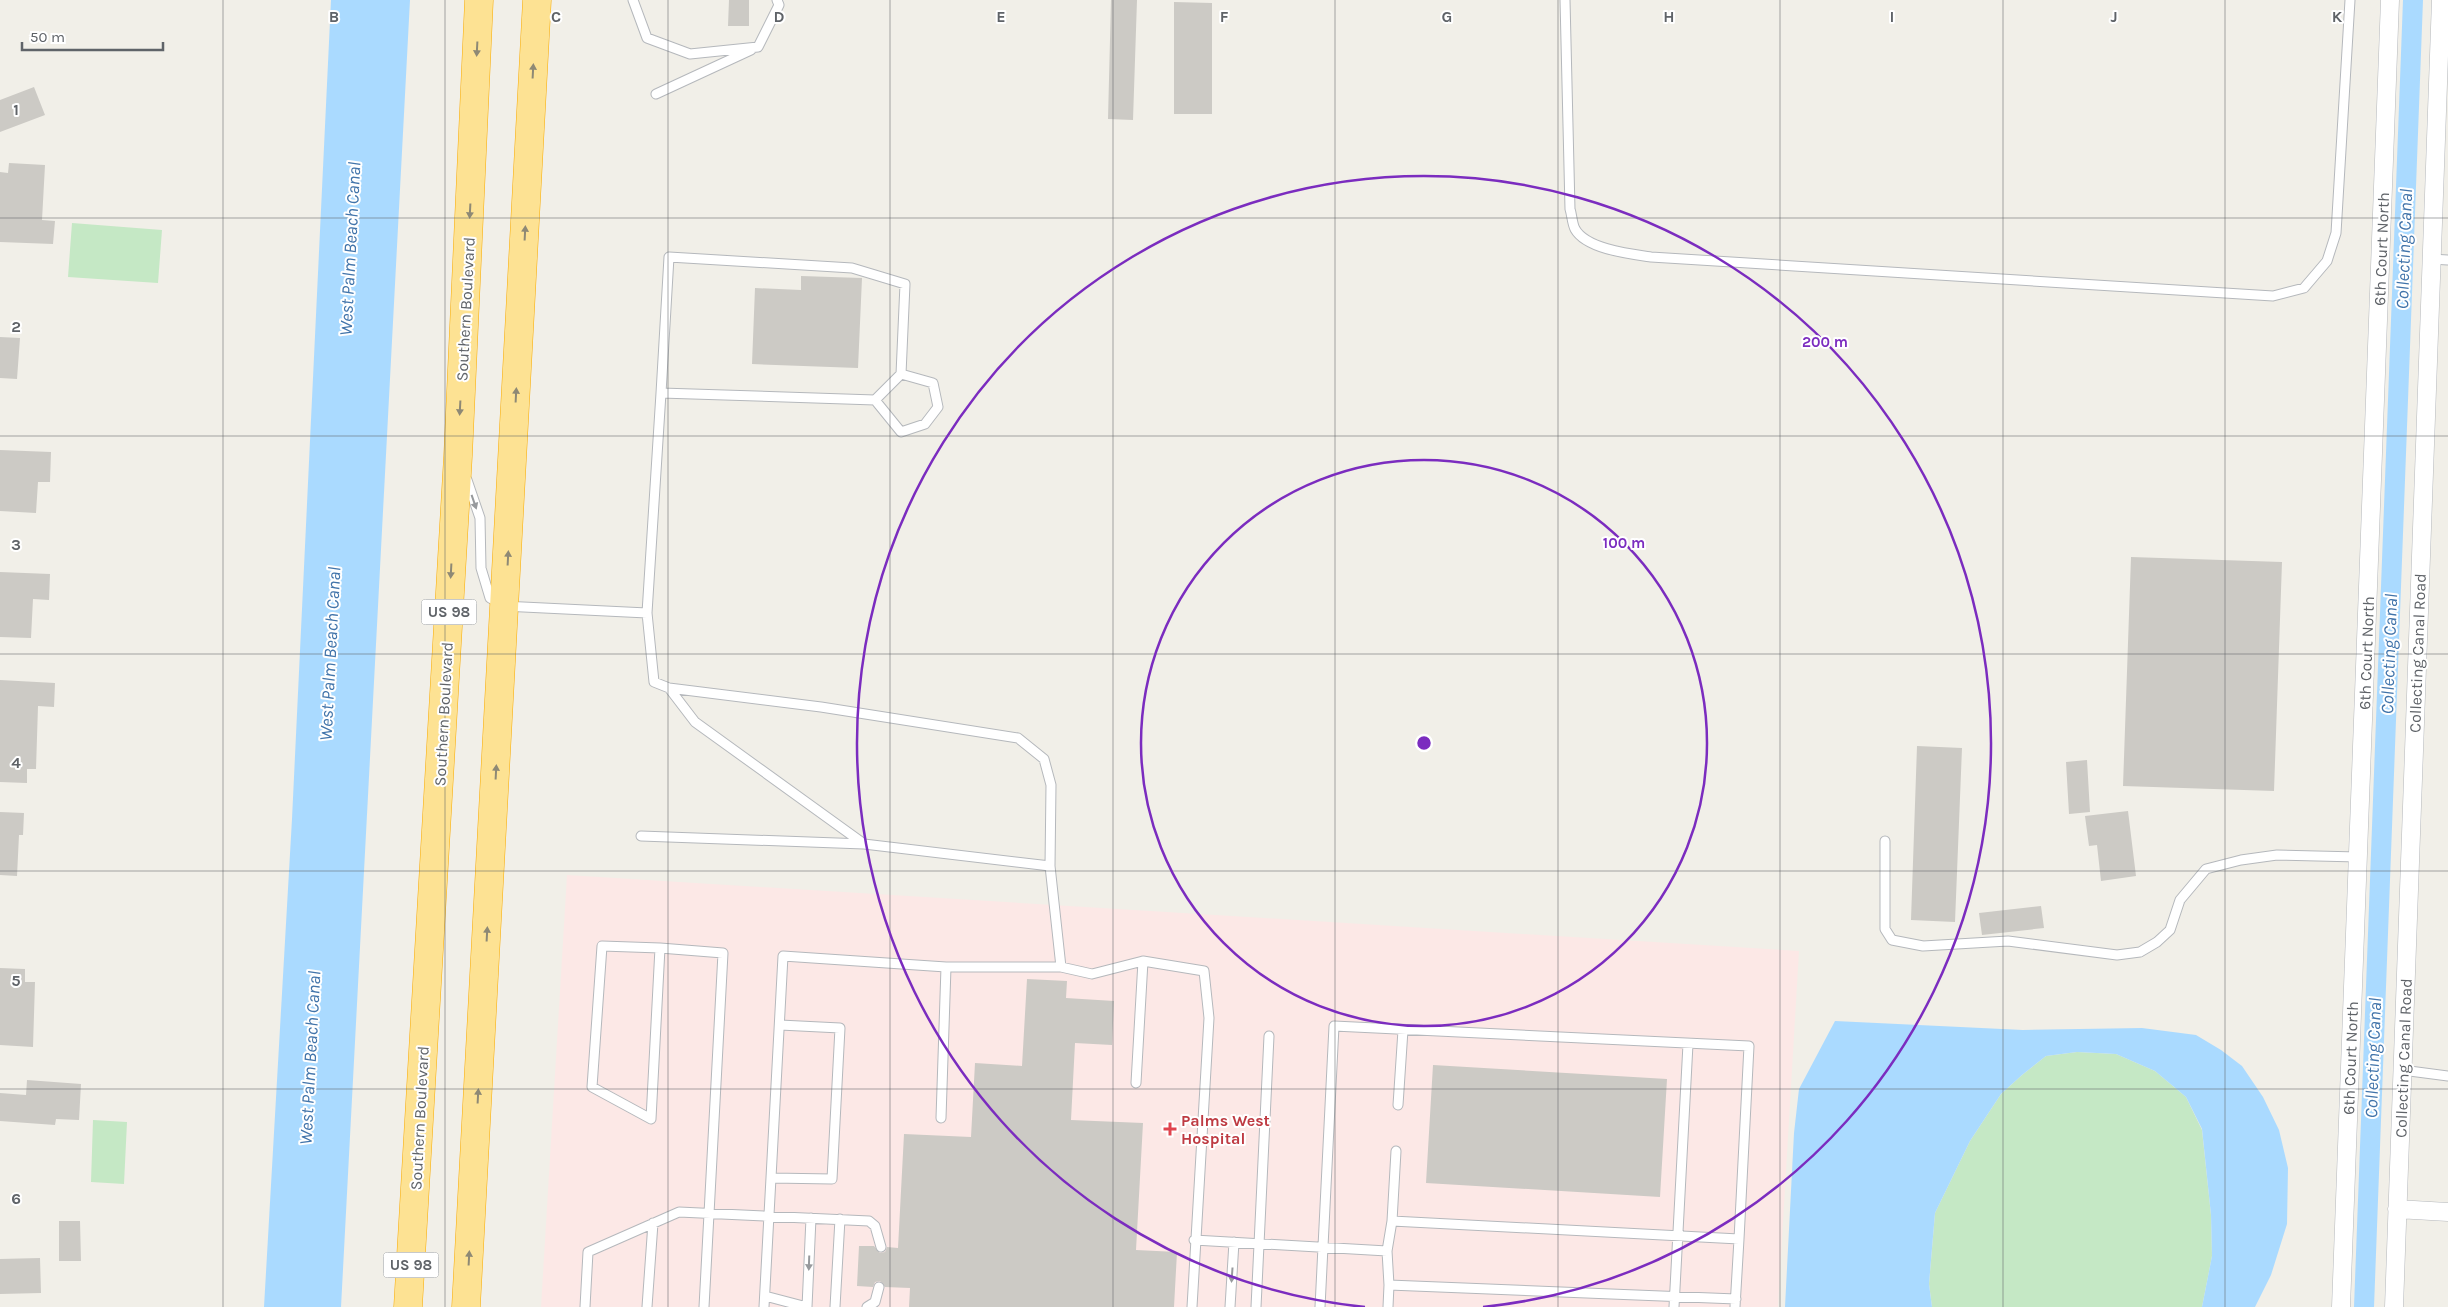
<svg xmlns="http://www.w3.org/2000/svg" width="2448" height="1307" viewBox="0 0 2448 1307" font-family="Karla,sans-serif">
<style>
.medical{fill:#fce8e6}
.green{fill:#c5e8c5}
.water{fill:#aadaff}
.lines{fill:none;stroke-linecap:round;stroke-linejoin:round}
.canal{stroke:#aadaff;stroke-width:20}
.building{fill:#cccac5}
.lane-casing{stroke:#b5b8bc;stroke-width:11}
.street-casing{stroke:#b5b8bc;stroke-width:19}
.highway-casing{stroke:#f9ab00;stroke-width:29}
.lane{stroke:#fff;stroke-width:9}
.street{stroke:#fff;stroke-width:18}
.highway{stroke:#fde293;stroke-width:28}
.oneway{fill:#8e8975}
.oneway2{fill:#979a9d}
.grid{fill:none;stroke:#5f6368;stroke-width:1;stroke-opacity:0.55}
.ring{fill:none;stroke:#7b2cbf;stroke-width:2.5}
.health-dot{fill:#e0444e;stroke:#fff;stroke-width:2}
.labels{text-anchor:middle;stroke-width:4;stroke-linejoin:round;paint-order:stroke}
.shield{fill:#fff;stroke:#8f9295;stroke-width:1}
.shield-label{font-size:15px;font-weight:bold;fill:#5f6368}
.street-label{font-size:16px;fill:#5f6368;stroke:#fff}
.health-label{font-size:16px;font-weight:bold;fill:#be3a42;stroke:#fff;text-anchor:start}
.water-label{font-size:18px;font-style:italic;fill:#4174aa;stroke:#fff}
.grid-label{font-size:16px;text-anchor:middle;font-weight:bold;fill:#5f6368;stroke:#fff;stroke-width:4;stroke-linejoin:round;paint-order:stroke}
.centre{fill:#7b2cbf;stroke:#fff;stroke-width:2.5}
.ring-label{font-size:15px;text-anchor:middle;font-weight:bold;fill:#7b2cbf;stroke:#fff;stroke-width:4;stroke-linejoin:round;paint-order:stroke}
</style>
<rect width="100%" height="100%" fill="#f1efe8"/>
<path class="medical" d="M567 875 1799 951 1778 1307H541Z"/>
<path class="green" d="M72 223 162 230 158 283 68 277Z
M2077 1052 2116 1054 2155 1071 2186 1097 2202 1130 2211 1215 2212 1256 2202 1307H1932L1929 1284 1935 1213 1970 1141 2001 1094 2022 1075 2046 1056Z
M93 1120 127 1122 124 1184 91 1182Z"/>
<path class="water" d="M331 0H410L341 1307H264L292 819Z
M1835 1021 2023 1030 2142 1028 2196 1035 2221 1050 2242 1066 2263 1097 2279 1130 2288 1168 2287 1224 2271 1275 2255 1307H2202L2212 1256 2211 1215 2202 1129 2186 1097 2155 1071 2116 1054 2077 1052 2046 1056 2022 1075 2001 1094 1970 1141 1935 1213 1929 1284 1932 1307H1785L1794 1133 1799 1089Z"/>
<g class="lines">
<path class="canal" d="M2364 1307 2413 0"/>
</g>
<path class="building" d="M729 0H749V26H728Z
M1111 0H1137L1133 120 1108 119Z
M1174 2 1212 3V114H1174Z
M34 87 45 115 0 132V100Z
M9 163 45 165 42 220 55 221 53 244 0 242V172L8 173Z
M801 276 862 278 858 368 752 364 755 288 801 290Z
M0 337 20 338 17 379 0 378Z
M0 450 51 452 50 482H38L36 513 0 511Z
M2131 557 2282 562 2274 791 2123 786Z
M0 572 50 574 49 600 33 599 31 638 0 637Z
M0 680 55 683 54 707 38 706 36 769H27V783L0 782Z
M1917 746 1962 748 1955 922 1911 920Z
M2087 760 2090 812 2069 814 2066 762Z
M2128 811 2136 876 2101 881 2097 845 2089 846 2085 816Z
M0 812 24 813 23 835H19L17 876 0 875Z
M2041 906 2044 928 1982 935 1979 913Z
M0 968 25 969V982H35L33 1047 0 1045Z
M1027 979 1067 981 1066 998 1114 1001 1112 1045 1075 1043 1071 1120 1143 1123 1136 1250 1177 1252 1174 1307H909L910 1288 885 1287 880 1281 875 1282 873 1287 857 1286 859 1246H874L880 1253 885 1252 887 1247 898 1248 904 1134 971 1137 975 1063 1022 1066Z
M1433 1065 1667 1079 1660 1197 1426 1183Z
M27 1080 81 1084 79 1120 56 1119 55 1125 0 1121V1093L26 1095Z
M59 1221H80L81 1261H59Z
M40 1258 41 1293 0 1294V1259Z"/>
<g class="lines">
<defs>
<path id="lane" d="M633 0 647 38 690 54 758 47 779 5 777 0
M1565 0 1570 209C1572 215 1572 223 1575 229 1586 249 1630 254 1651 257L2273 296 2304 288 2327 261 2336 233 2350 0
M656 94 751 50
M2431 259 2448 260
M875 400 901 432 925 424 938 407 933 383 901 374
M467 480 480 518 481 568 490 598 505 606 647 613 661 393 875 400 901 374 905 284 852 268 669 257 661 393
M647 613 654 682 669 688 821 707 1018 738 1044 759 1051 785 1050 866 1061 967
M669 688 695 722 864 844 1050 866
M641 836 864 844
M1885 841V929L1892 940 1923 946 2008 941 2117 955 2140 952 2157 942 2170 930 2180 900 2206 869 2241 860 2277 855 2358 857
M660 948 602 946 592 1087 651 1119 660 948 723 953 704 1307
M2402 1070 2448 1076
M1136 1083 1143 961 1204 971 1209 1018 1192 1307
M1398 1105 1403 1030
M941 1118 946 967H1061L1092 974 1143 961
M772 1178 832 1179 840 1028 780 1025
M1392 1221 1396 1151
M1194 1240 1387 1251
M765 1296 807 1307
M585 1307 588 1252 679 1212 869 1221 875 1226 881 1247
M647 1307 653 1223
M764 1307 783 956 946 967
M807 1307 811 1218
M835 1307 840 1219
M867 1307 875 1302 879 1287
M1230 1307 1234 1242
M1256 1307 1269 1036
M1320 1307 1334 1026 1749 1046 1739 1239 1392 1221 1387 1251 1389 1285 1736 1299
M1388 1307 1389 1285
M1674 1307 1688 1044
M1735 1307 1739 1239"/>
<path id="street" d="M2397 1209 2448 1212
M2341 1307 2390 0
M2394 1307 2441 0"/>
<path id="highway" d="M408 1307 458 456 479 0
M466 1307 537 0"/>
</defs>
<use href="#lane" class="lane-casing"/>
<use href="#street" class="street-casing"/>
<use href="#highway" class="highway-casing"/>
<use href="#lane" class="lane"/>
<use href="#street" class="street"/>
<use href="#highway" class="highway"/>
</g>
<defs><path id="oneway-solid" d="M-6-.8H1V-3.2L6.5 0L1 3.2V.8H-6Z" transform="scale(1.25)"/></defs>
<g class="oneway">
<use href="#oneway-solid" transform="translate(477 49) rotate(93)"/>
<use href="#oneway-solid" transform="translate(533 71) rotate(-87)"/>
<use href="#oneway-solid" transform="translate(470 211) rotate(93)"/>
<use href="#oneway-solid" transform="translate(525 233) rotate(-87)"/>
<use href="#oneway-solid" transform="translate(516 395) rotate(-87)"/>
<use href="#oneway-solid" transform="translate(460 408) rotate(93)"/>
<use href="#oneway-solid" transform="translate(508 558) rotate(-87)"/>
<use href="#oneway-solid" transform="translate(451 571) rotate(93)"/>
<use href="#oneway-solid" transform="translate(496 772) rotate(-87)"/>
<use href="#oneway-solid" transform="translate(487 934) rotate(-87)"/>
<use href="#oneway-solid" transform="translate(478 1096) rotate(-87)"/>
<use href="#oneway-solid" transform="translate(469 1258) rotate(-87)"/>
</g>
<g class="oneway2">
<use href="#oneway-solid" transform="translate(474 502) rotate(71)"/>
<use href="#oneway-solid" transform="translate(809 1263) rotate(92)"/>
<use href="#oneway-solid" transform="translate(1232 1275) rotate(94)"/>
</g>
<path class="grid" d="M223 0V1307M445 0V1307M668 0V1307M890 0V1307M1113 0V1307M1335 0V1307M1558 0V1307M1780 0V1307M2003 0V1307M2225 0V1307M0 218H2448M0 436H2448M0 654H2448M0 871H2448M0 1089H2448"/>
<g class="ring">
<circle cx="1424" cy="743" r="283"/>
<path d="M1365 1307A567 567 0 1 1 1483 1307"/>
</g>
<path class="health-dot" d="M1167.5 1121.5h5v5h5v5h-5v5h-5v-5h-5v-5h5z"/>
<g class="labels">
<g class="shield">
<rect x="421.5" y="599.5" width="55" height="25" rx="4"/>
<rect x="383.5" y="1252.5" width="55" height="25" rx="4"/>
</g>
<g class="shield-label">
<text x="449" y="617">US 98</text>
<text x="411" y="1270">US 98</text>
</g>
<g class="street-label">
<text transform="translate(2381 249) rotate(-88)" y="6">6th Court North</text>
<text transform="translate(465 309) rotate(-87)" y="6">Southern Boulevard</text>
<text transform="translate(2366 653) rotate(-88)" y="6">6th Court North</text>
<text transform="translate(2417 653) rotate(-88)" y="6">Collecting Canal Road</text>
<text transform="translate(443 714) rotate(-87)" y="6">Southern Boulevard</text>
<text transform="translate(2350 1058) rotate(-88)" y="6">6th Court North</text>
<text transform="translate(2403 1058) rotate(-88)" y="6">Collecting Canal Road</text>
<text transform="translate(419 1118) rotate(-87)" y="6">Southern Boulevard</text>
</g>
<g class="health-label">
<text x="1181" y="1126">Palms West<tspan x="1181" dy="18">Hospital</tspan></text>
</g>
<g class="water-label">
<text transform="translate(350 249) rotate(-87)" y="6">West Palm Beach Canal</text>
<text transform="translate(2404 249) rotate(-88)" y="6">Collecting Canal</text>
<text transform="translate(330 654) rotate(-87)" y="6">West Palm Beach Canal</text>
<text transform="translate(2389 654) rotate(-88)" y="6">Collecting Canal</text>
<text transform="translate(310 1058) rotate(-87)" y="6">West Palm Beach Canal</text>
<text transform="translate(2373 1058) rotate(-88)" y="6">Collecting Canal</text>
</g>
</g>
<g class="grid-label">
<text x="334" y="22">B</text>
<text x="556" y="22">C</text>
<text x="779" y="22">D</text>
<text x="1001" y="22">E</text>
<text x="1224" y="22">F</text>
<text x="1447" y="22">G</text>
<text x="1669" y="22">H</text>
<text x="1892" y="22">I</text>
<text x="2114" y="22">J</text>
<text x="2337" y="22">K</text>
<text x="16" y="115">1</text>
<text x="16" y="332">2</text>
<text x="16" y="550">3</text>
<text x="16" y="768">4</text>
<text x="16" y="986">5</text>
<text x="16" y="1204">6</text>
</g>
<circle cx="1424" cy="743" r="8" class="centre"/>
<g class="ring-label">
<text x="1825" y="347">200 m</text>
<text x="1624" y="548">100 m</text>
</g>
<path d="M22 42v8h141v-8" fill="none" stroke="#5f6368" stroke-width="2.5"/>
<text x="30" y="42" font-size="15" fill="#5f6368" stroke="#ffffff" stroke-width="4" paint-order="stroke">50 m</text>
</svg>
